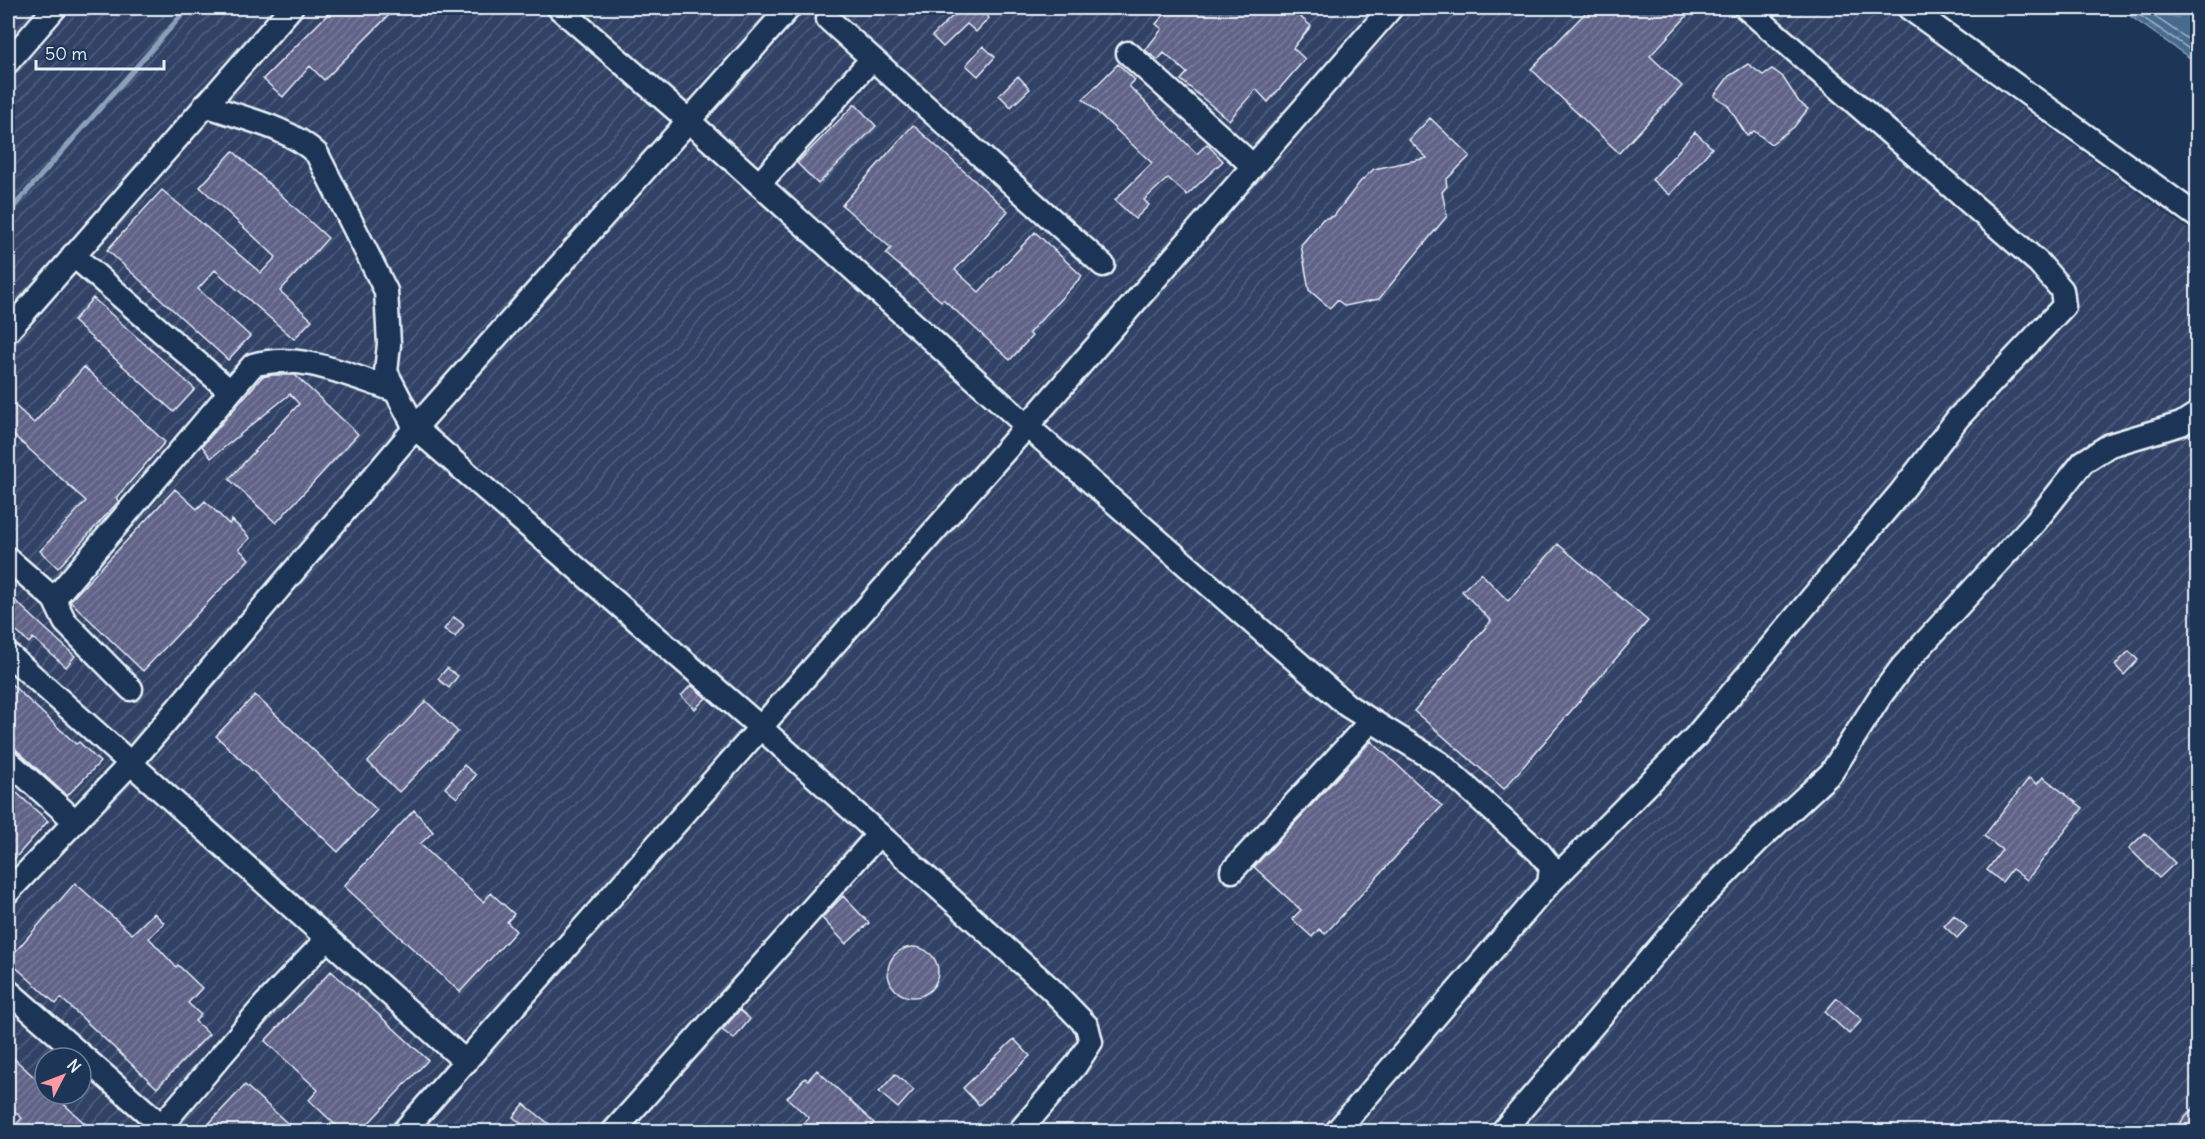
<svg xmlns="http://www.w3.org/2000/svg" width="2205" height="1139" viewBox="0 0 2205 1139" font-family="Delius,sans-serif">
<style>
.industrial{fill:url(#industrial-furrows);fill-rule:evenodd}
.water{fill:url(#water-ripples);stroke:#89a0b9;stroke-width:1.5}
.lines{fill:none;stroke-linecap:round;stroke-linejoin:round}
.shore{stroke:#a8bbce;stroke-width:1.5}
.stream{stroke:#89a0b9;stroke-width:5}
.building{fill:url(#building-hatch);stroke:#e8f1f8;stroke-width:1.5}
.minor-casing{stroke:#e8f1f8;stroke-width:27}
.minor{stroke:#1d3557;stroke-width:22}
</style>
<defs>
<pattern id="industrial-furrows" width="10" height="10" patternUnits="userSpaceOnUse" patternTransform="scale(1.5)"><rect width="10" height="10" fill="#314366"/><path d="M-1 1l2-2M0 10L10 0M9 11l2-2" fill="none" stroke="#4f5f7d"/></pattern>
<pattern id="water-ripples" width="26" height="14" patternUnits="userSpaceOnUse" patternTransform="scale(1.5)"><rect width="26" height="14" fill="#496a8f"/><path d="M2 4q2-2 4 0t4 0M15 11q2-2 4 0t4 0" fill="none" stroke="#6380a0"/></pattern>
<pattern id="building-hatch" width="6" height="6" patternUnits="userSpaceOnUse" patternTransform="scale(1.5)"><rect width="6" height="6" fill="#616488"/><path d="M-1 1l2-2M0 6l6-6M5 7l2-2" fill="none" stroke="#787b9a"/></pattern>
</defs>
<rect width="100%" height="100%" fill="#1d3557"/>
<filter id="ink" filterUnits="userSpaceOnUse"><feTurbulence type="fractalNoise" baseFrequency=".0167" numOctaves="2"/><feDisplacementMap in="SourceGraphic" scale="12" xChannelSelector="R" yChannelSelector="G"/><feConvolveMatrix kernelMatrix="1 2 1 2 8 2 1 2 1" color-interpolation-filters="sRGB"/></filter>
<g filter="url(#ink)">
<path class="industrial" d="M8 8H1886L2197 236V1131H8ZM45 1058H81V1094H45Z"/>
<path class="water" d="M2119 8H2197V63Z"/>
<g class="lines">
<path class="shore" d="M2129 8 2198 55
M2142 8 2198 46"/>
<path class="stream" d="M8 213 188 8"/>
</g>
<path class="building" d="M334 8H383L390 14 324 80 310 66 283 97 263 79Z
M961 8H979L989 18 976 32 967 24 943 47 932 36Z
M1170 8H1290L1311 26 1293 48 1305 59 1268 102 1256 89 1229 120 1181 80 1187 73 1164 53 1158 60 1145 50 1162 29 1156 24Z
M1590 8H1678L1687 16 1650 56 1682 86 1619 153 1531 69Z
M983 46 995 57 978 76 966 65Z
M1118 64 1135 80 1129 86 1197 154 1207 144 1223 161 1187 195 1168 178 1144 200 1149 205 1135 219 1115 200 1152 163 1083 99Z
M1748 64 1763 75 1772 69 1782 76 1799 102 1808 109 1794 127 1771 144 1754 131 1747 136 1727 104 1714 96 1729 76Z
M1018 76 1030 89 1011 107 999 95Z
M855 104 876 126 818 184 797 163Z
M1430 118 1470 156 1446 180 1447 186 1442 192 1447 216 1379 299 1345 306 1337 300 1330 308 1309 290 1301 245 1323 219 1334 216 1360 182 1374 169 1427 158 1409 140Z
M913 125 1008 211 955 270 979 292 1035 232 1082 276 1029 333 1032 336 1010 360 943 299 941 301 886 254 891 248 842 205Z
M1695 132 1712 148 1670 195 1652 180Z
M233 151 328 238 280 291 312 320 294 339 215 270 198 289 250 336 228 360 107 250 162 190 261 273 276 257 200 187Z
M93 298 195 389 174 412 73 321Z
M84 367 165 442 116 498 119 501 58 568 40 551 86 501 8 430V399L34 423Z
M272 375H295L358 434 276 523 229 479 299 404 290 394 211 458 202 446 262 377Z
M175 489 197 509 205 501 229 524 232 520 250 538 239 549 249 559 143 671 70 601Z
M1558 544 1648 621 1504 789 1414 711 1491 621 1462 591 1481 573 1508 601Z
M8 594 75 656 66 667 33 638 29 643 8 624Z
M454 617 464 625 455 637 444 629Z
M2129 651 2138 660 2124 675 2115 665Z
M447 668 458 676 449 688 438 679Z
M8 681 76 744 79 742 100 762 67 796 8 742Z
M691 685 706 698 695 709 681 696Z
M255 695 377 810 338 852 216 736Z
M426 701 458 732 399 792 368 762Z
M1371 741 1442 806 1325 934 1319 929 1312 937 1292 919 1301 910 1254 867Z
M464 765 476 775 457 798 445 788Z
M2043 777 2083 808 2027 880 2012 869 2002 882 1987 870 2002 850 1984 836 2029 778 2037 784Z
M8 785 48 821 8 866Z
M414 810 433 832 420 844 483 902 491 893 514 914 507 922 516 931 460 992 344 886Z
M2145 833 2175 863 2159 878 2129 848Z
M75 883 132 934 154 913 164 923 149 938 176 967 178 965 202 988 188 1003 201 1015 195 1021 209 1034 157 1088 61 998 56 1004 8 960Z
M843 896 869 923 846 944 822 918Z
M1954 915 1967 927 1957 938 1944 926Z
M888 972a25 25 0 1 1 50 0a25 25 0 1 1-50 0Z
M331 971 428 1060 361 1131H342L309 1100 318 1090 265 1041Z
M1837 998 1862 1020 1849 1034 1825 1012Z
M740 1010 750 1019 734 1039 722 1030Z
M1014 1039 1030 1056 979 1105 963 1088Z
M8 1053 45 1087V1094H53L93 1131H10L22 1118 8 1105Z
M817 1070 874 1123 867 1131H796L809 1118 787 1098 805 1078 808 1080Z
M895 1074 914 1090 898 1108 879 1092Z
M245 1085 296 1131H202Z
M2198 1103V1131H2173Z
M524 1104 558 1131H531L513 1117Z"/>
<g class="lines">
<defs>
<path id="minor" d="M559 8 689 121 1027 426 1348 706 1440 763 1539 852 1551 867 1549 884
M1909 8 2198 217
M828 19 1103 265
M1128 53 1252 165
M8 62 55 8
M205 105C241 118 289 127 317 154L386 291 389 344 386 372 415 428 760 727 1052 990 1087 1026 1091 1042 1076 1065 1019 1132
M759 184 871 60
M73 255 230 391
M8 331 291 8
M8 559 54 599 65 622 131 689
M54 599 253 365C299 351 350 376 394 390
M8 654 466 1062
M8 761 75 821
M1232 871 1371 721
M8 892 131 763 415 428 789 8
M8 991 169 1132
M156 1132 266 1003 327 939
M403 1132 1027 426 1391 8
M613 1132 879 834
M1336 1132 1549 884 1695 737 1901 492 1958 418 2064 306 2062 290 2039 263 1746 8
M1502 1132 1700 900 1759 840 1831 773 1881 695 1903 666 2035 522 2083 462 2110 445 2181 424 2198 413"/>
</defs>
<use href="#minor" class="minor-casing"/>
<use href="#minor" class="minor"/>
</g>
</g>
<rect width="2205" height="1139" fill="none" stroke="#1d3557" stroke-width="30"/>
<rect x="15" y="15" width="2175" height="1109" fill="none" stroke="#e8f1f8" stroke-width="2" filter="url(#ink)"/>
<g transform="translate(63 1076) rotate(48)"><circle r="28" fill="#1d3557" stroke="#6e8097" stroke-width="1.5"/>
<path d="M0-4.5L10 22L0 15L-10 22Z" fill="#ff9aa2"/>
<text y="-9" font-size="16" font-weight="bold" text-anchor="middle" fill="#e8f1f8">N</text>
</g>
<path d="M36 60v9h128v-9" fill="none" stroke="#e8f1f8" stroke-width="3"/>
<text x="45" y="60" font-size="18" fill="#e8f1f8" stroke="#1d3557" stroke-width="4.5" paint-order="stroke">50 m</text>
</svg>
